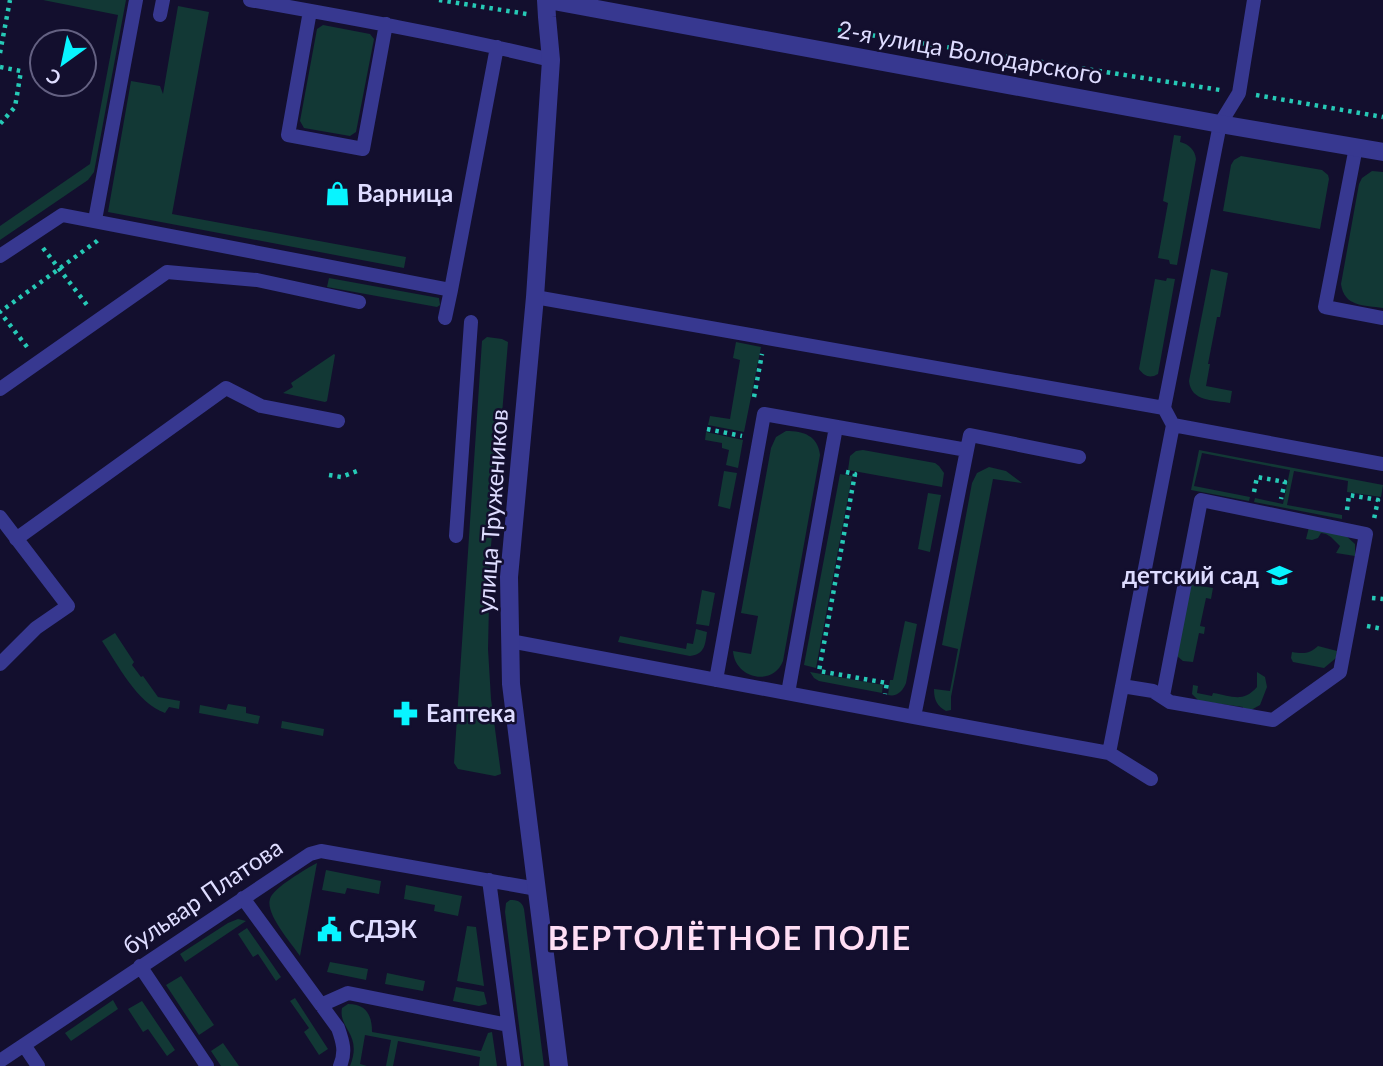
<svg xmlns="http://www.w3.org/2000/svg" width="1383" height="1066" viewBox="0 0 1383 1066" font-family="Lato,sans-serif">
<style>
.green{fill:#123835}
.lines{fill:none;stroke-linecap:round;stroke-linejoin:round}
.path{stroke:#26c9b6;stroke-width:4.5;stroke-dasharray:3.5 5;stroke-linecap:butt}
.service{stroke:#373890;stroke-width:14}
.minor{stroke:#373890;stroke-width:18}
.labels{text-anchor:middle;stroke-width:5;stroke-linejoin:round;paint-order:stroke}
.street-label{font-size:24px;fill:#dedcff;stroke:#130f2e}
.poi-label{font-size:24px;font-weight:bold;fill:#dedcff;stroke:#130f2e;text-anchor:start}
.district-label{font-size:32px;font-weight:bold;letter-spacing:2px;fill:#ffdef5;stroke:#130f2e}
</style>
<rect width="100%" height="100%" fill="#130f2e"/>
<path class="green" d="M43 0H126L94 172 88 180 0 240V226L90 164 118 15Z
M178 6 209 12 172 214 406 257 404 268 108 212 131 81 160 86 163 94Z
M323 25 370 34 374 39 356 132 350 136 304 128 300 121 317 29Z
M1174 135 1181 136 1180 142C1189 144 1195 150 1196 159L1177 265 1170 264 1169 260 1158 258 1168 203 1163 201Z
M1241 156 1322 170 1328 175 1329 179 1320 229 1223 211 1231 165 1234 160Z
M1372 171 1383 172V308C1364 305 1344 307 1341 284L1359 184 1362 178Z
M1211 269 1228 273 1220 317H1217L1208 364H1210L1206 386 1232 391 1230 403C1214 400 1191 402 1189 381Z
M329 278 439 298 440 305 437 307 327 287Z
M1167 278 1175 279 1158 374C1150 379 1144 376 1139 369L1155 279 1166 281Z
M487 337 502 339 508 342 490 558 488 649 491 699 501 774 495 776 458 769 454 763 482 341Z
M736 342 761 347 744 432 708 425 710 416 730 419 740 360 733 358Z
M334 354 335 355 327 401 325 402 283 393 293 387 291 383Z
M786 431C804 431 818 436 820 455L783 661C773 687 735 679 733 651L751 654 758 616 741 613 771 448 776 437Z
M706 432 743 440 738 468 726 465 729 450 722 448V443L705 440Z
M863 450 935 463 939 466 944 473 942 487 848 470 850 456 856 451Z
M1199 450 1383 485 1381 497 1347 492 1348 481 1294 471 1287 505 1342 515V519L1254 502 1255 498 1283 504 1290 470 1202 453 1194 486 1250 497 1249 501 1191 490Z
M989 467 1006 471 1022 483 993 479 951 697V710L946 711C937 706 934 700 934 689L950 691 958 649 942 645 972 483 977 473Z
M724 471 737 473 730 509 718 506Z
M840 474 852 476 816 668 804 665Z
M928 493 941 495 930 552 918 549Z
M1309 527 1344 534 1355 544V556L1336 553 1340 546 1331 537 1326 534 1321 533 1318 538 1312 540 1306 539Z
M1189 584 1213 588 1211 599 1206 598 1200 626 1205 627 1204 634 1199 633 1193 662 1183 661 1177 656Z
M702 590 715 593 709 626 696 624Z
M905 621 917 624 906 683C903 691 897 697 888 695L890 680H893Z
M696 629 707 632C705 645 705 654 690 656L618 642 620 636 686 649 687 643 693 644Z
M115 633 134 662 132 665 141 677 143 676 158 697 180 701 179 709 169 707 165 713C137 703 118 665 102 641Z
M1318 646 1337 651 1336 658 1324 668 1293 662 1291 658 1292 652C1303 654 1310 654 1318 646Z
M810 672 883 685 882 693 819 681 814 678Z
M1257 672 1265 677 1267 687 1260 705 1251 710 1243 709V707L1199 701 1192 694 1193 685 1198 686 1197 693 1212 696 1213 693C1232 696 1243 703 1257 687Z
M228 704 246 707V713L260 716 258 724 199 713 200 705 226 710Z
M282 721 324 729 323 736 281 728Z
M317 863 300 956C292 944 265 914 270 899 273 888 306 869 317 863Z
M326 870 381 881 379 894 347 888 345 894 322 890Z
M406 885 462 896 458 916 434 911 435 905 404 899Z
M510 900C517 900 522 901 524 909L544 1066H524L505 912 506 903Z
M238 919 246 921 185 962 180 954 228 923Z
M467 926 476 927 484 986 457 981Z
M247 928 281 977 276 981 258 954 253 957 238 934Z
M330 962 368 969 366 980 327 972Z
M387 973 425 981 423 991 385 984Z
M181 976 214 1025 199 1035 166 985Z
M456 987 484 992 487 1004 479 1006 453 1001Z
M295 998 328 1049 319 1055 304 1032 309 1028 290 1001Z
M113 1000 118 1009 71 1041 65 1033Z
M142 1001 175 1050 167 1056 148 1029 143 1032 128 1009Z
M348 1004C367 1004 372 1016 372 1032L481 1051 488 1033 492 1032 497 1066H479L480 1057 398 1041 393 1066H386L391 1040 365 1035 360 1064 367 1066H350C363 1034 338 1029 342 1008Z
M223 1043 239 1066H221L211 1051Z"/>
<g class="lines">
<path class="path" d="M439 0 527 14
M838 30 1220 90
M0 53 10 0
M0 67 21 71 15 107 0 124
M1256 95 1383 117
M43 248 87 305
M27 347 0 312 97 241 98 240
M754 397 762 354
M707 429 742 436
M846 472 855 474 819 671 887 683 885 694
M329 475 341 477 357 471
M1254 492 1257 477 1285 482 1281 499
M1347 510 1349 495 1378 500 1374 519
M1372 598 1383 599
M1367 626 1383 629"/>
<path class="service" d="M250 0C351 18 452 36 551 60
M310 11 288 135 363 149 386 24
M160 15 163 0
M1356 147 1325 307 1383 318
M95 220 136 0
M0 256 62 215 451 290 497 47
M535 297 1164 408 1173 425 1383 464
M445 318 451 290
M0 389 167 272 257 280 359 302
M1164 408 1220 124 1239 93 1254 0
M967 450 970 435 1079 457
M0 517 68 606 36 628 0 664
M456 536 471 322
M16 539 226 388 261 406 338 421
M510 641 914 717 967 450 764 414 716 680
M1122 686 1153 691 1170 702 1273 720 1340 672 1366 534 1201 500 1163 696
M788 693 836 427
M914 717 1109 753 1173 425
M1109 753 1151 779
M489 880 514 1066
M243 898 338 1028C343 1042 346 1052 340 1066
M140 966 207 1066
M321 1005 348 993 508 1025
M24 1045 38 1066
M0 1061 310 854 321 851 537 889"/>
<path class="minor" d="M546 0 547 17 551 60 535 297 509 577 511 684 559 1066
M548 0 1220 124 1383 152"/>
</g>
<defs>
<symbol id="shop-bare" viewBox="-9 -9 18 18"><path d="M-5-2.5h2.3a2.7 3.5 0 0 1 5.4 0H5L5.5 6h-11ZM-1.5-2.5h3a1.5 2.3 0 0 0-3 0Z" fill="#08f4ff" stroke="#130f2e" stroke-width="2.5" paint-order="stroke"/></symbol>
<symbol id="school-bare" viewBox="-9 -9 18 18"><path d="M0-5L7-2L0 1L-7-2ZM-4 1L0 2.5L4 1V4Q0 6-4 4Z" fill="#08f4ff" stroke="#130f2e" stroke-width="2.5" paint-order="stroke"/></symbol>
<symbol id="pharmacy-bare" viewBox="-9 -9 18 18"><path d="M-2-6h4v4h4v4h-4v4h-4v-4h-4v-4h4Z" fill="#08f4ff" stroke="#130f2e" stroke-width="2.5" paint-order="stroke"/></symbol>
<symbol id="civic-bare" viewBox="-9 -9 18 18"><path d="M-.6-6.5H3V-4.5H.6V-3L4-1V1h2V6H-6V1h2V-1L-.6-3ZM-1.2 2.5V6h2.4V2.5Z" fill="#08f4ff" stroke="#130f2e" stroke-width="2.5" paint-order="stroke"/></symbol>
</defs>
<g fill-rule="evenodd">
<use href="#shop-bare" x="320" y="176" width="35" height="35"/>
<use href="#school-bare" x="1262" y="558" width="35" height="35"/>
<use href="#pharmacy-bare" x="388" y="696" width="35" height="35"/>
<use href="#civic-bare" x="312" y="912" width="35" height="35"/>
</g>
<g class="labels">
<g class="street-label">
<text transform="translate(970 53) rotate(10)" y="8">2-я улица Володарского</text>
<text transform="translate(493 511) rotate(-86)" y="8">улица Тружеников</text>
<text transform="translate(203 897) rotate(-34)" y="8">бульвар Платова</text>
</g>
<g class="poi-label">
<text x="357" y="202">Варница</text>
<text x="1259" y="584" text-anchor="end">детский сад</text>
<text x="426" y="722">Еаптека</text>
<text x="349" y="938">СДЭК</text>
</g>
<g class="district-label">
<text x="730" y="950">ВЕРТОЛЁТНОЕ ПОЛЕ</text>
</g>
</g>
<g transform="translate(63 63) rotate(213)"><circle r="33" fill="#130f2e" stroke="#646182" stroke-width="2"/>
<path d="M0-5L12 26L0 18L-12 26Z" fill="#08f4ff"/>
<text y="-10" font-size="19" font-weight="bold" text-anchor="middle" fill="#dedcff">С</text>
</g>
</svg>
